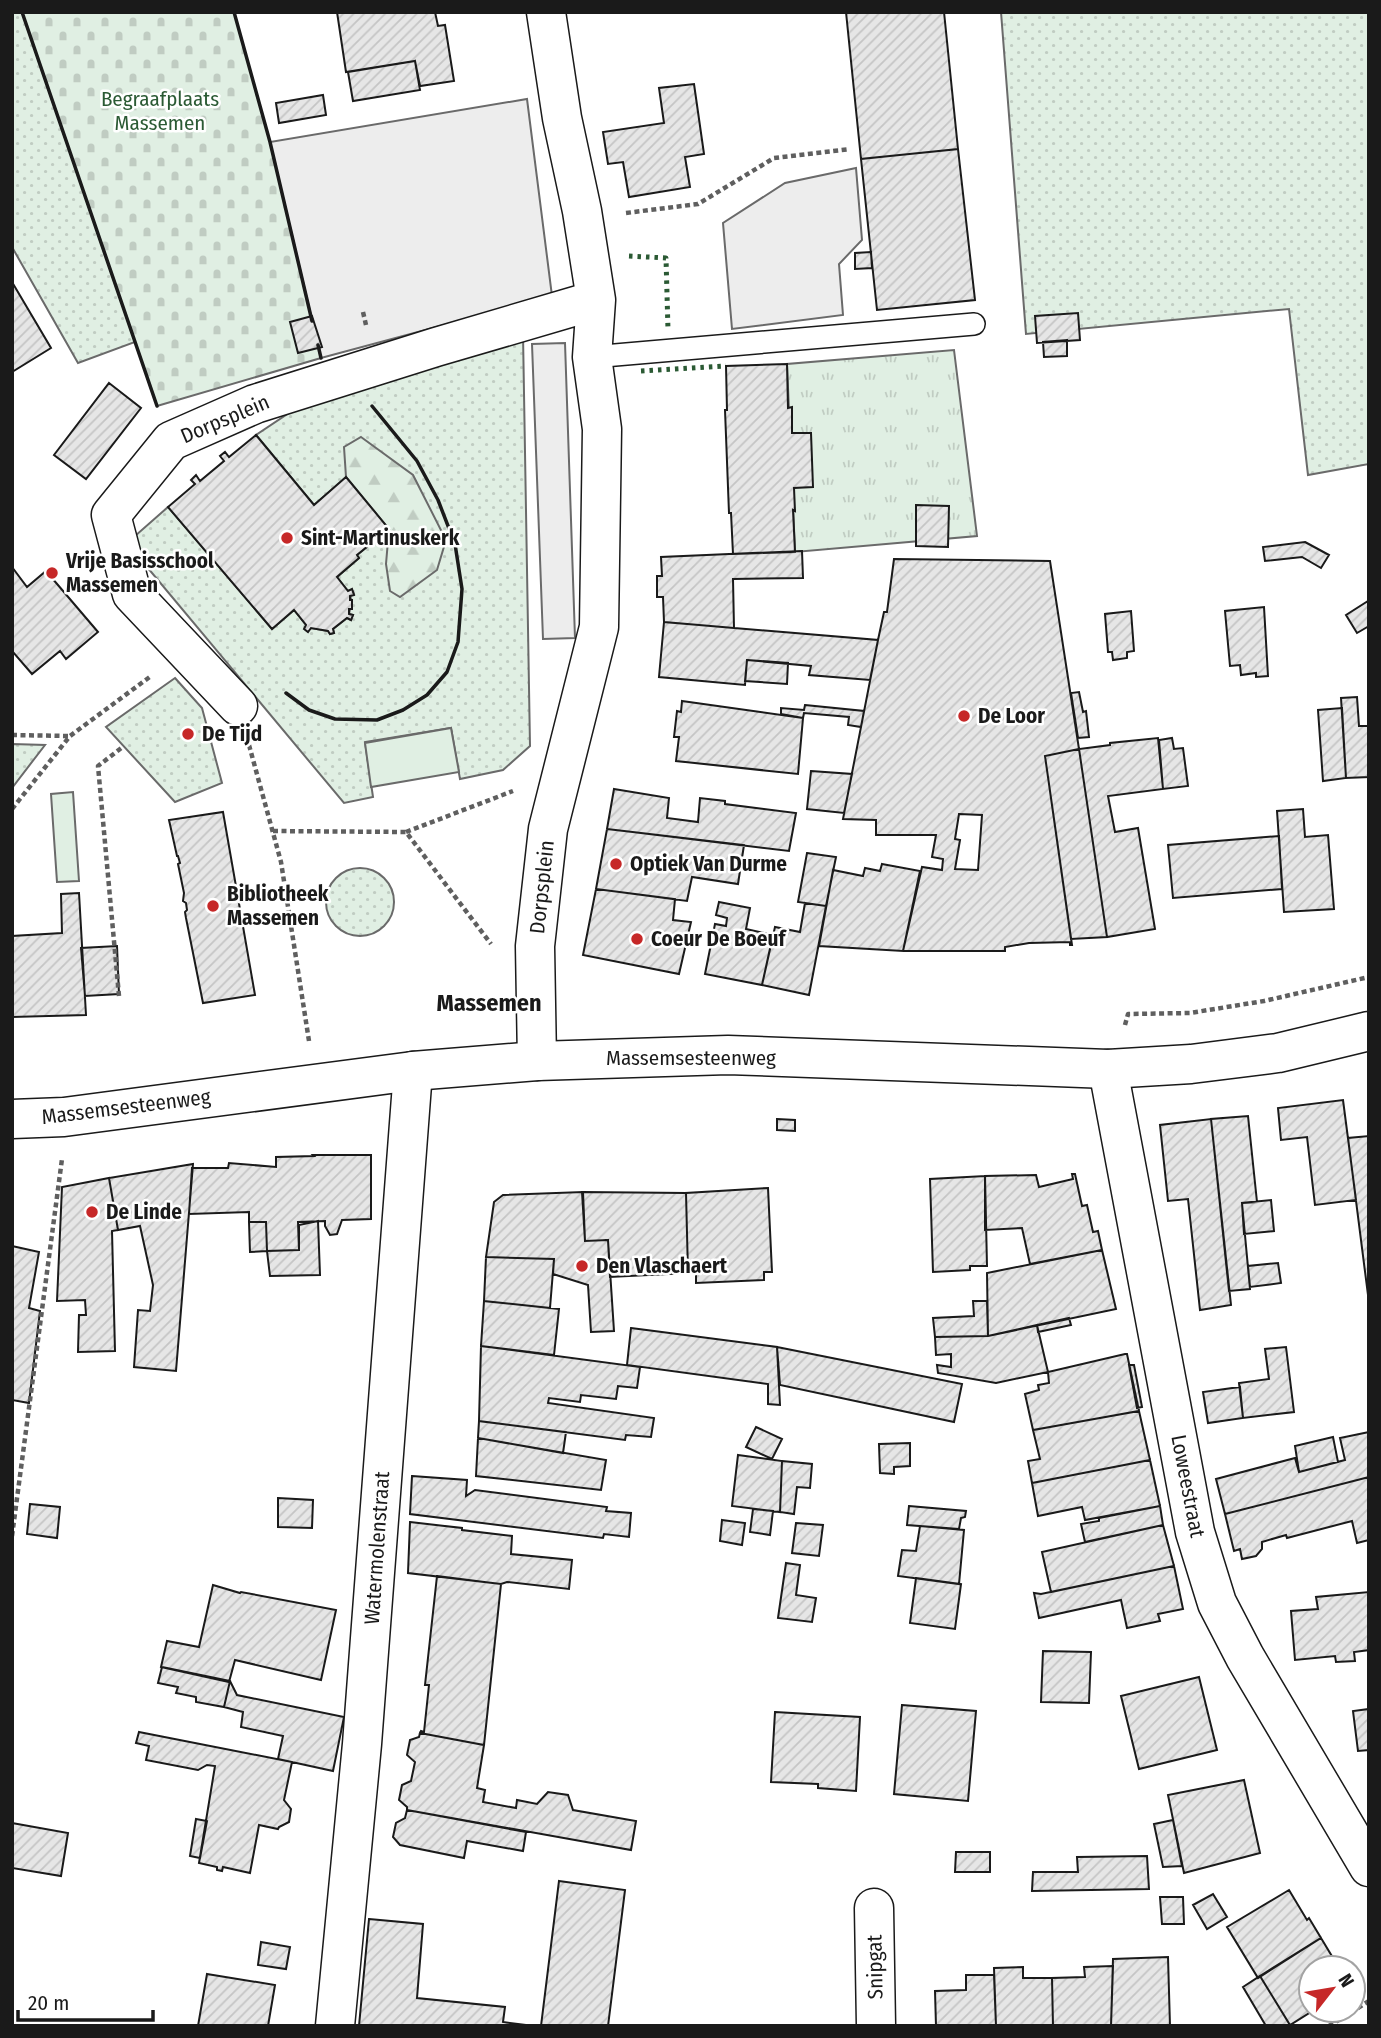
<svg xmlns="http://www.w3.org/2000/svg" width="1381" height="2038" viewBox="0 0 1381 2038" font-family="'Fira Sans Condensed',sans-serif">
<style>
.grass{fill:url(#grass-dots);stroke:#6a6a6a;stroke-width:2}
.forest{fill:url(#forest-firs);stroke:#6a6a6a;stroke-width:2}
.cemetery{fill:url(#cemetery-stones);stroke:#6a6a6a;stroke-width:2}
.park{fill:url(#park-tufts);stroke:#6a6a6a;stroke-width:2}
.pitch{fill:#e0efe3;stroke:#6a6a6a;stroke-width:2}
.parking{fill:#ededed;stroke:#6a6a6a;stroke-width:2}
.building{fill:url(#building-hatch);stroke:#1a1a1a;stroke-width:2;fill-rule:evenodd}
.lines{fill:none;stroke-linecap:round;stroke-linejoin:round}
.lane-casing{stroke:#1a1a1a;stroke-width:24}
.street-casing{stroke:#1a1a1a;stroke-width:41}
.secondary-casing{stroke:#1a1a1a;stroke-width:41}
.path{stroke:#5f5f5f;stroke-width:4.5;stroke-dasharray:5 3.5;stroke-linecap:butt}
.lane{stroke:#fff;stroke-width:21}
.street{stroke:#fff;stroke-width:38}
.secondary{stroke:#fff;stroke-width:38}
.hedge{stroke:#2b5a34;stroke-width:5;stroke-dasharray:3.5 5;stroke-linecap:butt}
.wall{stroke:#1a1a1a;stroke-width:3.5}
.poi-dot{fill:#c62828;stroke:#fff;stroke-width:2.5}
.labels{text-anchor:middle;stroke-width:5;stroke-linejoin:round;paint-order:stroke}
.park-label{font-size:21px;fill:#2b5a34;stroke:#fff}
.street-label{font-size:21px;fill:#1a1a1a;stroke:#fff}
.poi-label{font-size:21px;font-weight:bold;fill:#1a1a1a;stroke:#fff;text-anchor:start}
.quarter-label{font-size:24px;font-weight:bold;fill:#1a1a1a;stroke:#fff}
</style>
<defs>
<pattern id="grass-dots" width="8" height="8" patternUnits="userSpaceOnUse" patternTransform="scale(1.75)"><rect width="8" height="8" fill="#e0efe3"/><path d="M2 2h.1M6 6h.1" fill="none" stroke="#c0ccc2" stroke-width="1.8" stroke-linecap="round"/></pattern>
<pattern id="forest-firs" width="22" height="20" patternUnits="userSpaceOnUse" patternTransform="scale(1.75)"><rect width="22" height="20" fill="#e0efe3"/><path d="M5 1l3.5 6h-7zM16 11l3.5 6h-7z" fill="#c0ccc2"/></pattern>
<pattern id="cemetery-stones" width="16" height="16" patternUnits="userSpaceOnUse" patternTransform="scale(1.75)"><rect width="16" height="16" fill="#e0efe3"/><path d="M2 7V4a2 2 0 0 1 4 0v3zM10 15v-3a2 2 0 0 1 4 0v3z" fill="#c0ccc2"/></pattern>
<pattern id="park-tufts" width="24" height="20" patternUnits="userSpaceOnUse" patternTransform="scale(1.75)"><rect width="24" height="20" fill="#e0efe3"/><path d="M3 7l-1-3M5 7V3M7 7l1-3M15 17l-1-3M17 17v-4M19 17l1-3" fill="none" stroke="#c0ccc2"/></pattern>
<pattern id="building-hatch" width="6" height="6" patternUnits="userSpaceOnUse" patternTransform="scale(1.75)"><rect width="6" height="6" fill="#e6e6e6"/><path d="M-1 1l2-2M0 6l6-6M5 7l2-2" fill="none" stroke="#c5c5c5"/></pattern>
</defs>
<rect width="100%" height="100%" fill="#fff"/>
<path class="grass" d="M12 12H22L135 342 78 363 12 247Z
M1001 12H1369V464L1308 475 1289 309 1026 334Z
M523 334 530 746 503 770 460 779 451 728 365 742 373 797 344 803 127 543 168 507 272 629 294 610 306 625 308 631 311 628 328 631 330 634 334 633 333 629 347 618 351 620 353 615 349 614 352 601 350 596 354 594 352 590 348 591 337 577 359 558 357 555 389 529 346 478 314 505 256 435 319 393Z
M175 678 202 708 222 783 175 802 106 727Z
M12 744 45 745 12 788Z
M326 902a34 34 0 1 1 68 0a34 34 0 1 1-68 0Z"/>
<path class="forest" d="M361 437 413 475 446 540 437 570 400 597 390 591 386 564 389 529 346 477 344 447Z"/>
<path class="cemetery" d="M22 12H234L270 142 321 358 157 406Z"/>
<path class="park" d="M954 350 977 536 795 552 787 364Z"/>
<path class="pitch" d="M451 728 459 772 371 787 365 743Z
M73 792 79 881 57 882 51 794Z"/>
<path class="parking" d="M527 99 552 296 321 358 270 142Z
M856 168 862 240 839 264 843 315 732 329 723 223 785 183Z
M565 343 575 638 543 639 532 344Z"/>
<path class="building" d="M337 12H435L438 26 445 25 454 81 420 86 415 61 346 72Z
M846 12H944L958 149 861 159Z
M415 61 420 90 353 101 348 72Z
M694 84 704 154 685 157 690 187 629 197 623 162 608 164 603 132 664 123 659 88Z
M323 95 326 115 279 123 276 103Z
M958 149 975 300 877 310 861 159Z
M871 252 872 268 855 269V253Z
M12 282 51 348 12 372Z
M1078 313 1080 340 1037 343 1035 316Z
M312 316 322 347 298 353 290 322Z
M1067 340V356L1044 357 1043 342Z
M787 364 788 408 792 407V433H811L813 487 794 488 795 511 793 510 795 552 733 554 731 513H729L725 410H727L726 366Z
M109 383 141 408 86 479 54 455Z
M256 435 314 505 346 477 389 529 357 555 359 558 337 577 348 591 352 589 354 595 350 596V600H352V609H349V614L353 615 351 620 347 618 333 629 334 633 330 634 328 631 311 628 308 632 304 629 306 625 294 610 272 629 168 507 195 484 191 480 196 475 200 481 224 461 220 456 225 452 229 457Z
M916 505 949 506 948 547 916 546Z
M1305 542 1329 555 1321 568 1302 557 1265 561 1263 547Z
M802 551 803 578 733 579 734 628 664 622 663 597H657V576H662L661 557Z
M894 559 1050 561 1079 749 1045 756 1072 945H1070V942L1029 943 1005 947V951H903L922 867 942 870 943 859 932 857 936 835H876V820L843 819 878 640 884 612H887ZM959 814 982 815 978 870 955 869 960 840 955 839Z
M12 567 27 587 46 571 98 632 66 659 60 651 32 674 12 651Z
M1368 601 1369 626 1357 633 1346 615Z
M1264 607 1268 676 1256 677V673L1241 675 1240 665 1230 666 1225 611Z
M1131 611 1134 651 1127 652V658L1113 660 1112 652H1108L1105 614Z
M664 622 734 628 878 640 870 680 809 675 811 666 747 660 745 685 659 677Z
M747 660 788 663 787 684 745 681Z
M1079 692 1083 712 1086 711 1089 737 1078 738 1071 693Z
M1357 697 1359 726H1369V777L1346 778 1341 698Z
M682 701 803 718 798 774 676 761 679 737H674L677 711 681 712Z
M805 705 864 711 861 727 848 725 849 717 804 713 803 718 781 714V708L804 710Z
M1342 708 1346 778 1323 781 1318 710Z
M1158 738 1163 789 1108 796 1115 832 1138 828 1155 929 1107 937 1079 749 1110 745V743Z
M1172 738 1174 749 1183 748 1188 786 1163 789 1159 740Z
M1079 749 1107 937 1071 939 1045 756Z
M811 771 852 774 844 813 807 809Z
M614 789 669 798 667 818 698 822 700 798 725 801V804L796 813 789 851 607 829Z
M1303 809 1305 837 1328 835 1334 909 1284 912 1277 811Z
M223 812 255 995 203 1003 186 918 185 912 187 910 186 903 183 901 184 893 178 864 180 863 178 856H177L169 820Z
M607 829 744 845 738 884 692 877 687 901 596 889Z
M1279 836 1282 889 1173 898 1168 845Z
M807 853 836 857 826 906 798 902Z
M882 864 920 871 903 951 819 946 833 870 863 876 865 868 880 871Z
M596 889 675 899 673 920 691 922 679 974 583 955Z
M79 893 86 1015 12 1017V936L62 933 61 894Z
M719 902 750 908 746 929 773 935 762 985 705 974 715 924 726 926 727 918 716 915Z
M805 903 826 906 809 995 762 985 775 927 800 932Z
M117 946 119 994 85 996 81 948Z
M1343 1100 1356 1200 1315 1205 1307 1137 1281 1140 1278 1108Z
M1248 1116 1257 1202 1242 1203 1250 1289 1229 1291 1211 1119Z
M777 1119 795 1120V1131L777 1130Z
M1211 1119 1231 1305 1200 1310 1188 1199 1168 1201 1160 1125Z
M1369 1136V1295H1368L1348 1138Z
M313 1155H371V1219L342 1220 337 1234 330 1235 325 1226V1221L298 1222 299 1250 267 1251 266 1222H249V1212L189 1214 192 1168H228L229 1163 276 1167V1157L314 1156Z
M193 1164 176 1371 134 1367 138 1310 150 1311 153 1285 140 1226 118 1230 109 1178Z
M1072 1174H1075L1082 1206 1087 1205 1093 1232 1098 1231 1102 1250 1030 1264 1022 1228 985 1230V1176L1036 1175 1039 1187 1073 1179Z
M985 1176 987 1266H970V1270L933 1272 930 1179Z
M109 1178 118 1230 112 1231 115 1351 78 1352 79 1315H86L85 1300 57 1301 62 1187Z
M768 1188 772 1272H764V1280L696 1283V1272L688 1273 686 1193Z
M582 1192 686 1193 688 1273 610 1277 608 1240 585 1241Z
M583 1192 585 1241 608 1240 614 1331 591 1332 588 1285 553 1274 554 1259 486 1257 494 1202 503 1195Z
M1271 1200 1274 1231 1244 1234 1242 1203Z
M318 1221 320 1275 270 1276 267 1251 299 1250V1225Z
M249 1222H266L267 1251 250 1252Z
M12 1246 39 1252 29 1308 40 1311 29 1403 12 1400Z
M1102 1250 1116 1309 988 1336 987 1273Z
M486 1257 554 1259 550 1308 484 1301Z
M1278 1263 1281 1283 1250 1287 1248 1266Z
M484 1301 559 1309 554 1355 481 1346Z
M973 1301H987L988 1336 935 1337 933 1318 974 1316Z
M1069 1318 1071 1325 1038 1332 1037 1325Z
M1037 1325 1048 1372 996 1383 938 1373 937 1365 951 1367V1354L936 1355 935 1337 988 1336Z
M631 1328 777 1347 780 1405 768 1404V1384L627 1365Z
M481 1346 640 1367 637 1388 618 1386 616 1399 581 1395 580 1402 549 1398 548 1403 654 1418 651 1437 626 1435 625 1440 479 1421Z
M777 1347 962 1384 954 1422 780 1385Z
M1286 1347 1294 1412 1243 1418 1239 1383 1269 1379 1265 1349Z
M1125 1354H1127L1139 1411 1033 1430 1025 1394 1039 1390 1038 1385 1049 1383 1048 1372Z
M1129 1365H1134L1142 1407 1137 1408Z
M1240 1387 1243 1418 1208 1423 1203 1392Z
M1139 1411 1150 1460 1032 1483 1028 1461 1040 1459 1033 1430Z
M479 1421 566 1432 563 1453 478 1438Z
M756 1427 782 1439 772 1459 746 1447Z
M1369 1432V1477L1225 1514 1216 1479 1295 1458 1299 1472 1345 1460 1340 1438Z
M1333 1437 1338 1462 1299 1472 1295 1446Z
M478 1438 606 1460 601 1490 476 1476Z
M910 1443V1466L894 1467V1474L880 1473 879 1444Z
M738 1455 782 1461 780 1512 732 1506Z
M1150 1460 1160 1506 1085 1520 1082 1507 1038 1516 1032 1483Z
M782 1461 812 1464 810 1488 797 1487 794 1514 780 1512Z
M412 1476 467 1480 466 1496 475 1490 607 1507 606 1511 631 1513 629 1537 604 1534 603 1538 410 1514Z
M1369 1477V1540L1357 1543 1352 1521 1287 1538 1286 1535 1262 1542V1549L1256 1556 1242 1559 1240 1549 1234 1551 1225 1514Z
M278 1498 313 1500 312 1528 278 1527Z
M30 1504 60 1507 57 1538 27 1534Z
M909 1506 966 1511 965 1517 961 1518 959 1529 907 1525Z
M1160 1506 1163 1525 1085 1542 1081 1524 1099 1521V1518Z
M753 1509 773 1511 770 1535 750 1532Z
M722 1520 745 1523 742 1545 720 1541Z
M410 1522 462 1528V1530L512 1536 511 1554 572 1560 569 1589 507 1582 501 1584 408 1573Z
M796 1523 823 1525 819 1556 792 1553Z
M1163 1525 1174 1566 1051 1592 1042 1552Z
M920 1526 964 1530 959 1584 898 1576 902 1550 916 1551Z
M786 1563 800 1565 796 1595 816 1598 812 1622 778 1618Z
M1174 1566 1183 1609 1158 1614 1160 1621 1127 1628 1121 1600 1039 1618 1034 1593 1041 1594Z
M437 1576 501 1584 484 1745 420 1733 421 1731 424 1732 429 1685H425Z
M916 1578 961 1584 955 1629 910 1623Z
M213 1585 240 1593 241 1592 336 1610 321 1680 235 1660 229 1682 161 1667 167 1641 199 1647Z
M1369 1592V1650L1354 1652 1355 1661 1336 1662 1335 1656 1295 1660 1291 1611 1318 1609 1316 1597Z
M1043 1651 1091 1652 1089 1703 1041 1702Z
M162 1667 230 1681 224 1707 196 1702V1697L176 1693 178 1687 158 1683Z
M1199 1677 1217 1750 1139 1769 1121 1696Z
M230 1681 237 1695 344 1717 333 1771 278 1759 283 1736 241 1727 243 1712 224 1707Z
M902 1705 976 1711 968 1801 894 1794Z
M1369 1709V1750L1358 1751 1353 1711Z
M775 1712 860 1717 856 1791 818 1788V1784L771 1782Z
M139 1732 292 1762 284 1800 291 1809 289 1822 279 1827 278 1829 259 1825 250 1873 223 1867 222 1871 217 1870V1867L199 1863 215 1766 207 1765 198 1770 146 1760 149 1746 136 1743Z
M420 1733 484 1745 477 1788 485 1790 483 1802 516 1808 517 1800 537 1804 548 1792 568 1795 573 1810 636 1821 631 1850 407 1810V1807L399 1800 402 1785 411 1781 415 1762 407 1755 410 1740 419 1737Z
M1244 1780 1260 1853 1184 1873 1168 1795Z
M407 1810 526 1832 523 1851 467 1841 464 1858 400 1845 393 1837 396 1823 405 1818Z
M196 1819 207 1821 200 1858 190 1856Z
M1173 1820 1182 1866 1163 1867 1154 1824Z
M12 1823 68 1833 61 1876 12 1868Z
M956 1852H990V1872H955Z
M1147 1856 1149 1889 1032 1891 1033 1872H1078L1077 1857Z
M559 1881 625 1890 608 2026H541Z
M1289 1890 1307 1920 1309 1918 1321 1938 1258 1978 1227 1927Z
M1213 1894 1227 1917 1207 1929 1193 1905Z
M1160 1897H1183L1184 1924H1162Z
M369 1919 423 1924 417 1998 505 2007 503 2022 534 2026H359Z
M1321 1938 1333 1958 1326 1962 1329 1968H1311V2010H1314L1290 2025 1260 1976Z
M261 1942 290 1947 286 1969 258 1965Z
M1168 1957 1170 2026H1111L1113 1959Z
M1113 1966 1111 2026H1053L1052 1978 1085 1977 1084 1967Z
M1023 1967V1978H1052L1053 2026H996L994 1968Z
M207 1974 275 1985 268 2026H198Z
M966 1975H994L996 2026H936L935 1991 966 1990Z
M1260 1976 1290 2025 1288 2026H1266L1243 1987Z"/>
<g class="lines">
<defs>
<path id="lane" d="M592 357 974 324"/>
<path id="street" d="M238 706 132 594 111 515 171 441 255 404 436 347 596 300
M537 1061 535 946 548 829 599 627 602 429 592 357 596 300 582 211 562 118 546 12
M1108 1069 1195 1532 1217 1603 1245 1657 1369 1867
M874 1908 876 2026
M335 2026 362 1744 413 1071"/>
<path id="secondary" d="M12 1119 64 1117 413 1071 537 1061 728 1055 1108 1069 1191 1064 1278 1053 1369 1031"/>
</defs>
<use href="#lane" class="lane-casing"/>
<use href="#street" class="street-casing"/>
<use href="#secondary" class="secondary-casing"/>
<path class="path" d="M626 213 698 204 774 158 850 149
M363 312 366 325
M12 735 70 736
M249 745 281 862 309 1041
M12 809 70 736 151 676
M273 831 406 832 491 944
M406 832 513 791
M119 996 98 766 124 746
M1125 1025 1128 1014 1190 1013 1264 1001 1369 977
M12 1536 62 1159
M1329 2026 1369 2001"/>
<use href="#lane" class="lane"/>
<use href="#street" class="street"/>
<use href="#secondary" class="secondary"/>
<path class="hedge" d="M629 256 666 258 668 330
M641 371 726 366"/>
<path class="wall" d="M22 12 157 406
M234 12 270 142 312 321
M318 345 321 358
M286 693 309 710 335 719 377 720 403 710 427 695 447 672 458 642 462 589 455 544 438 500 417 461 372 406"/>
</g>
<g class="poi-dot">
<circle cx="287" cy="538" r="7"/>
<circle cx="52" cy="573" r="7"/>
<circle cx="964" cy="716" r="7"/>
<circle cx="188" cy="734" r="7"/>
<circle cx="616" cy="864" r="7"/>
<circle cx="213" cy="906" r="7"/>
<circle cx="637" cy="939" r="7"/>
<circle cx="92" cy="1212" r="7"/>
<circle cx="582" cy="1266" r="7"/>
</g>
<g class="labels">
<g class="park-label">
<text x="160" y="106">Begraafplaats<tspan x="160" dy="24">Massemen</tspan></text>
</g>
<g class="street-label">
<text transform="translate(225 419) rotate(-23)" y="7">Dorpsplein</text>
<text transform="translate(542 887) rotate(-84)" y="7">Dorpsplein</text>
<text x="691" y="1065">Massemsesteenweg</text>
<text transform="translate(126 1107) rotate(-7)" y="7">Massemsesteenweg</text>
<text transform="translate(1188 1486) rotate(79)" y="7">Loweestraat</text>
<text transform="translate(377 1548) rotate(-86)" y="7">Watermolenstraat</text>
<text transform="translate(875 1967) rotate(-91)" y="7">Snipgat</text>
</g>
<g class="poi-label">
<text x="301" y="545">Sint-Martinuskerk</text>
<text x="66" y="568">Vrije Basisschool<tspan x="66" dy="24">Massemen</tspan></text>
<text x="978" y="723">De Loor</text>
<text x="202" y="741">De Tijd</text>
<text x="630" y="871">Optiek Van Durme</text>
<text x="227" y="901">Bibliotheek<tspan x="227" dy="24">Massemen</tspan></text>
<text x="651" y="946">Coeur De Boeuf</text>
<text x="106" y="1219">De Linde</text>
<text x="596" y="1273">Den Vlaschaert</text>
</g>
<g class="quarter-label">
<text x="489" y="1011">Massemen</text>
</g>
</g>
<rect width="1381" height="2038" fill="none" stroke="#1a1a1a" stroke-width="28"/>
<g transform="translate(1332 1989) rotate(59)"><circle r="33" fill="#ffffff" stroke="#a3a3a3" stroke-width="2"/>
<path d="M0-5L12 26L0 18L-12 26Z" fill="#c62828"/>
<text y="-10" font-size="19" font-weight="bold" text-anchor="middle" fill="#1a1a1a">N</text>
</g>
<path d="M18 2010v10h135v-10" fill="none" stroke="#1a1a1a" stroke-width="3.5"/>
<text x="28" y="2010" font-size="21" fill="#1a1a1a" stroke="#ffffff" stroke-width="5" paint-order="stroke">20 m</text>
</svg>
